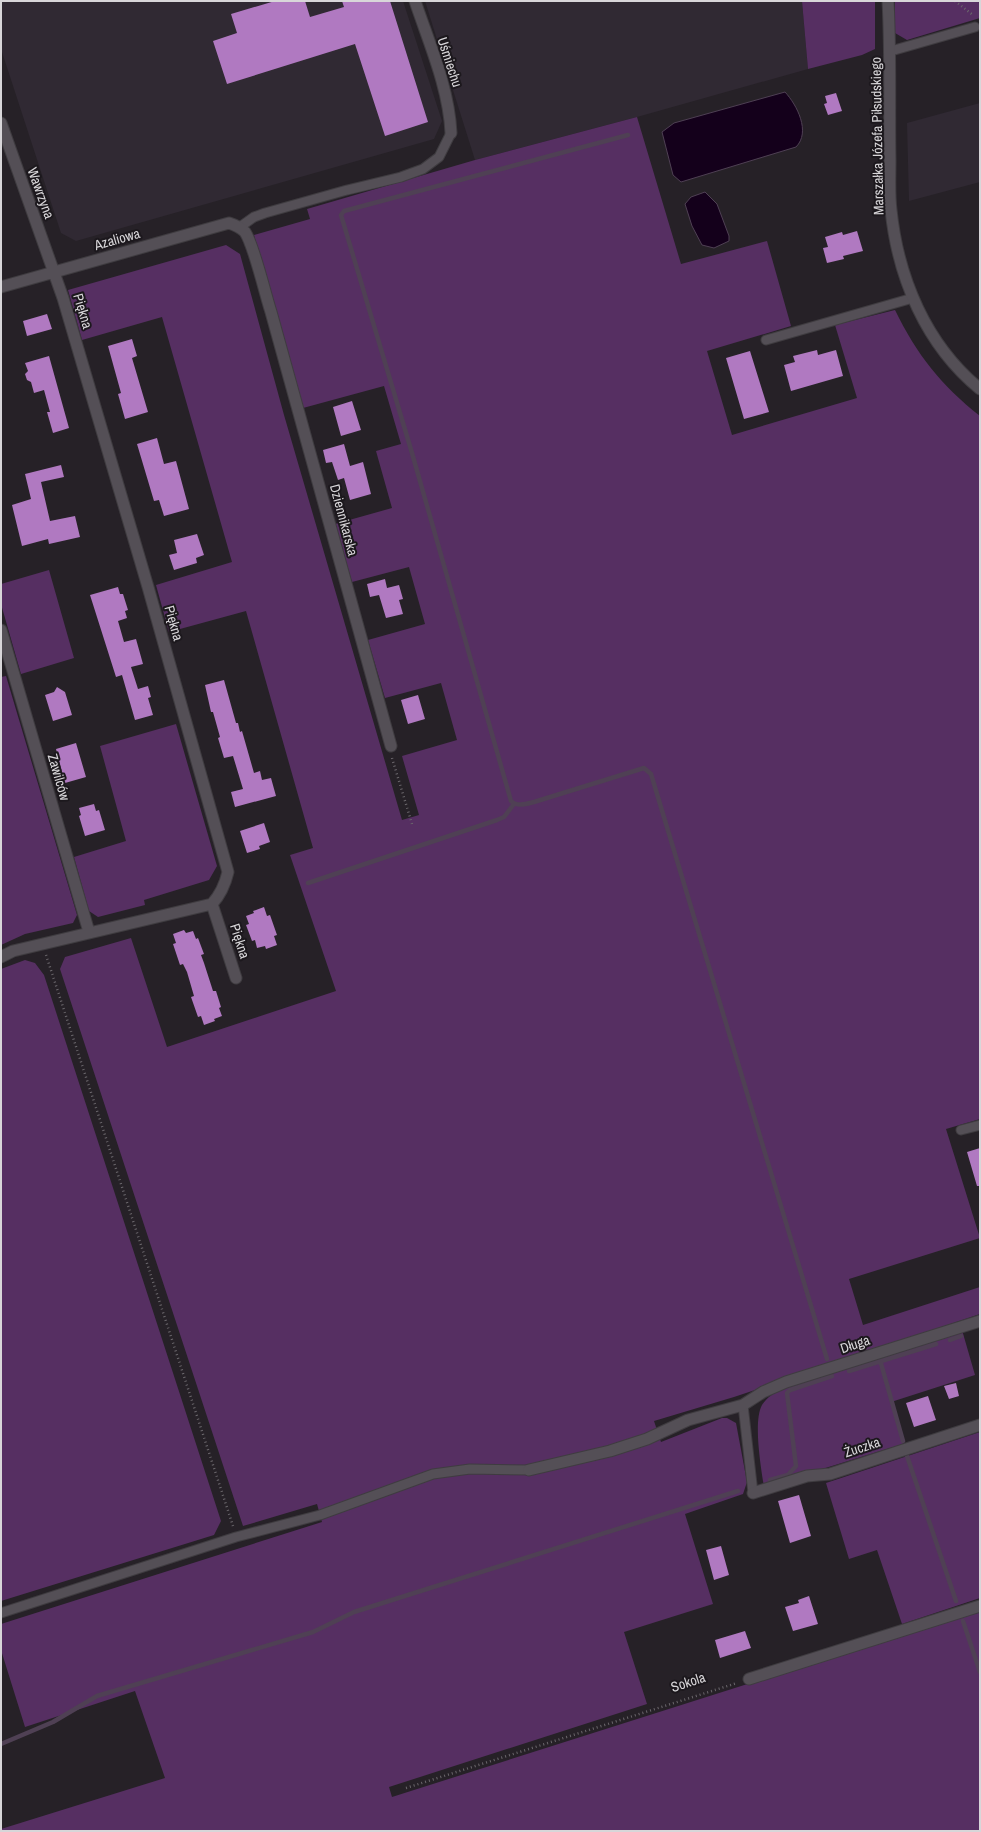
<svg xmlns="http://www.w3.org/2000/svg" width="981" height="1832" viewBox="0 0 981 1832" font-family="'Archivo Narrow',sans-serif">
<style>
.built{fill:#302933}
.green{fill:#562f62}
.water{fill:#14001b;stroke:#4f4054}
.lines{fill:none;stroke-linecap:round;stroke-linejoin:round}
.stream{stroke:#4f4054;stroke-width:4.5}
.building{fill:#b079c1}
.service-casing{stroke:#3f3c40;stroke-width:11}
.minor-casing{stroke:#3f3c40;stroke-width:13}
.tertiary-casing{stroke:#3f3c40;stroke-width:13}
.path{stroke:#6b676c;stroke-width:2.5;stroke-dasharray:1 3;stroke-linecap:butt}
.service{stroke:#544f56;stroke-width:9}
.minor{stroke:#544f56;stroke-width:11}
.tertiary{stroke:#544f56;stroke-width:11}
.labels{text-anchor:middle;stroke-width:4;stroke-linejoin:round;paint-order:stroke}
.street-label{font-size:14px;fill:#d8d6d9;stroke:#1c181d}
</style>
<rect width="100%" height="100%" fill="#262127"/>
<path class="built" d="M1 1H403L442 121 434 139 76 241 61 233 1 49Z
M425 1H802L808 69 637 117 475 160Z
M980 103V182L909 201 907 123Z"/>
<path class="green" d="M802 1H875V49L862 55 808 69Z
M895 1H977L980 3V18L907 40 895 33Z
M637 117 681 264 767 241 791 326 707 351 732 435 857 398 835 325 895 310C917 355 941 385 980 416V1119L946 1129 980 1238 849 1279 863 1325 980 1287V1314L734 1397 654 1421 661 1442 722 1418H727L736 1423 747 1482 743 1494 685 1514 713 1604 624 1632 647 1704 389 1787 392 1797 980 1610V1831H1V1829L165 1778 135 1691 25 1727 1 1650V1624L322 1522 317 1504 243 1526 60 969 65 957 131 938 167 1047 336 991 290 855 313 848 246 611 169 632 156 585 232 562 162 317 82 340 68 290 226 245 240 254 284 415 402 820 419 815 402 756 457 740 441 683 385 698 368 640 425 624 409 567 352 582 335 524 392 508 376 451 401 444 384 386 303 408 254 235 310 219 307 209 475 160Z
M49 570 74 658 21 674 1 604V584Z
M6 676 77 915 73 923 25 934 1 945V677Z
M176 724 217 866 209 880 144 900 145 905 98 917 89 911 74 857 126 841 100 746Z
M25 960 35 963 44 975 221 1521 214 1535 1 1601V969Z
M962 1330 975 1375 891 1402 903 1444 764 1487C761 1468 753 1421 762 1405 767 1397 776 1392 783 1387Z
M980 1432V1598L902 1624 877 1550 849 1559 826 1483Z"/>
<path class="water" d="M785 92C797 105 811 132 796 147L681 182 673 175 662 132 674 123Z
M705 192 717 204 729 236V241L714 248 702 245 692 226 685 204 691 197Z"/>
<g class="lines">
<path class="stream" d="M628 135 344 211 341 215 412 453 511 801C517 807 526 804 534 802L644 768 651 774 827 1359
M308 883 497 820 504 817 514 804
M950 1340 961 1336
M880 1360 903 1441
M849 1371 936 1344
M906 1453 956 1601
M770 1480 788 1475 796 1466 787 1393 790 1390 832 1376
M963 1621 980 1672
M1 1744 53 1722 97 1696 313 1632 354 1612 738 1491"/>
</g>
<path class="building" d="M275 1H305L310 17 344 7 342 1H390L428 122 385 136 355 44 227 84 213 41 237 33 231 14Z
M836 93 842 111 828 115 824 104 827 103 825 96Z
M857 231 863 251 843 256 844 259 827 263 823 248 828 247 825 237 842 232 843 235Z
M47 314 52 329 27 336 23 321Z
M132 339 137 356 132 358 148 412 125 419 118 394 121 393 108 346Z
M817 350 818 355 836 350 843 376 791 391 784 365 795 362 793 356Z
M750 351 769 412 744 419 726 358Z
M49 356 69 428 53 433 47 412H50L44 390 34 393 31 382 27 380 25 374 28 371 25 363Z
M352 401 361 430 341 436 333 407Z
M157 438 164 464 176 461 189 509 164 516 159 500 154 501 137 444Z
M344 444 350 466 363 462 371 494 350 500 344 478 338 480 332 462 326 463 323 450Z
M61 465 64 477 41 482 50 521 75 516 80 537 49 544 48 539 22 546 12 505 31 499 25 474Z
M197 534 204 555 196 558 197 563 174 570 169 555 177 553 174 540Z
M385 579 387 588 399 585 403 599 399 600 403 614 386 618 379 595 370 597 367 584Z
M118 587 120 594H123L128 610 125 611 127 618 118 621 124 642 136 639 143 664 131 667 138 689 148 686 151 697 148 698 153 715 135 720 122 675 116 677 90 595Z
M224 680 236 723H238L240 732 242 731 254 773 260 771 262 780 271 778 276 796 235 807 231 792 243 789 233 756 224 758 218 738 220 737 213 712H211L205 685Z
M57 687 65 692 72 715 53 721 45 695 54 692Z
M418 695 425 719 408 724 401 700Z
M76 743 86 777 65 783 56 749Z
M94 804 96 811 99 810 105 830 85 836 79 816 81 815 79 808Z
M264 823 270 842 259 846 260 849 247 853 240 831Z
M264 907 267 916 270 915 277 935 274 936 277 945 266 949 265 946 257 948 255 940 252 941 246 925 249 924 246 916 254 913 253 911Z
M184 930 186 933 193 931 196 939 198 938 204 954 201 955 204 963 213 991H216L221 1007 219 1008 222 1016 214 1019 215 1021 204 1025 201 1016 198 1017 191 997 194 996 187 972 183 964 180 965 173 944 176 943 173 934Z
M980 1148V1186H977L967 1152Z
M956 1383 959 1396 949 1399 944 1386Z
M928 1396 936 1420 914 1427 906 1403Z
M799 1495 811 1536 790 1543 778 1501Z
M721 1546 729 1575 714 1580 706 1550Z
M809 1596 818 1624 793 1631 785 1607 799 1603 798 1600Z
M745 1631 751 1648 720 1658 715 1640Z"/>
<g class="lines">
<defs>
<path id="service" d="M891 51 975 27
M240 227 254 217 265 213 347 190 401 177 423 169 439 157 451 133
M766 340 913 298
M961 1130 980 1125
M743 1405 753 1493
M1 1613 236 1537 320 1515 433 1474 470 1469 529 1470"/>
<path id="minor" d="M415 1C429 43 449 88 451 133
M1 123 63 298 148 587 228 872C225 885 221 894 212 904
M1 287 229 223C235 225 240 227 245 232 254 245 265 294 271 312L391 746
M1 630 89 932
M212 904 236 978
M1 957 13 951 212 904
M529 1470 610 1451 647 1439 688 1420 743 1405 763 1392 786 1382 980 1321
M753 1493 807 1476 830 1474 980 1425
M749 1679 980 1606"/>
<path id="tertiary" d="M888 1C891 55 889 108 890 161 890 177 889 194 891 210 898 278 926 345 980 389"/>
</defs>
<use href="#service" class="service-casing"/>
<use href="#minor" class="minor-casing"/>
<use href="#tertiary" class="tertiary-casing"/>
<path class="path" d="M955 1 973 15
M392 758 412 824
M46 955 233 1526
M406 1788 737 1683"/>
<use href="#service" class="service"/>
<use href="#minor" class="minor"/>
<use href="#tertiary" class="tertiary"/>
</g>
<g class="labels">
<g class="street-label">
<text transform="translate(450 62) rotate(72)" y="5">Uśmiechu</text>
<text transform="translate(877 136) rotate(-91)" y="5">Marszałka Józefa Piłsudskiego</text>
<text transform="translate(41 193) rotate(70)" y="5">Wawrzyna</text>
<text transform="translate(117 239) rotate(-16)" y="5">Azaliowa</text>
<text transform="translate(83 311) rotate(73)" y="5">Piękna</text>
<text transform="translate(344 520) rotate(75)" y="5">Dziennikarska</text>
<text transform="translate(174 623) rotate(74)" y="5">Piękna</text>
<text transform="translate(59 777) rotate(74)" y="5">Zawilców</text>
<text transform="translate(240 941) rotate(72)" y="5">Piękna</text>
<text transform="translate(855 1344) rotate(-18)" y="5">Długa</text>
<text transform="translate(862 1447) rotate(-18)" y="5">Żuczka</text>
<text transform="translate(688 1682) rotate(-18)" y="5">Sokola</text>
</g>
</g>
<rect width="981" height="1832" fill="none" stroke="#d8d6d9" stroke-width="4"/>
</svg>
